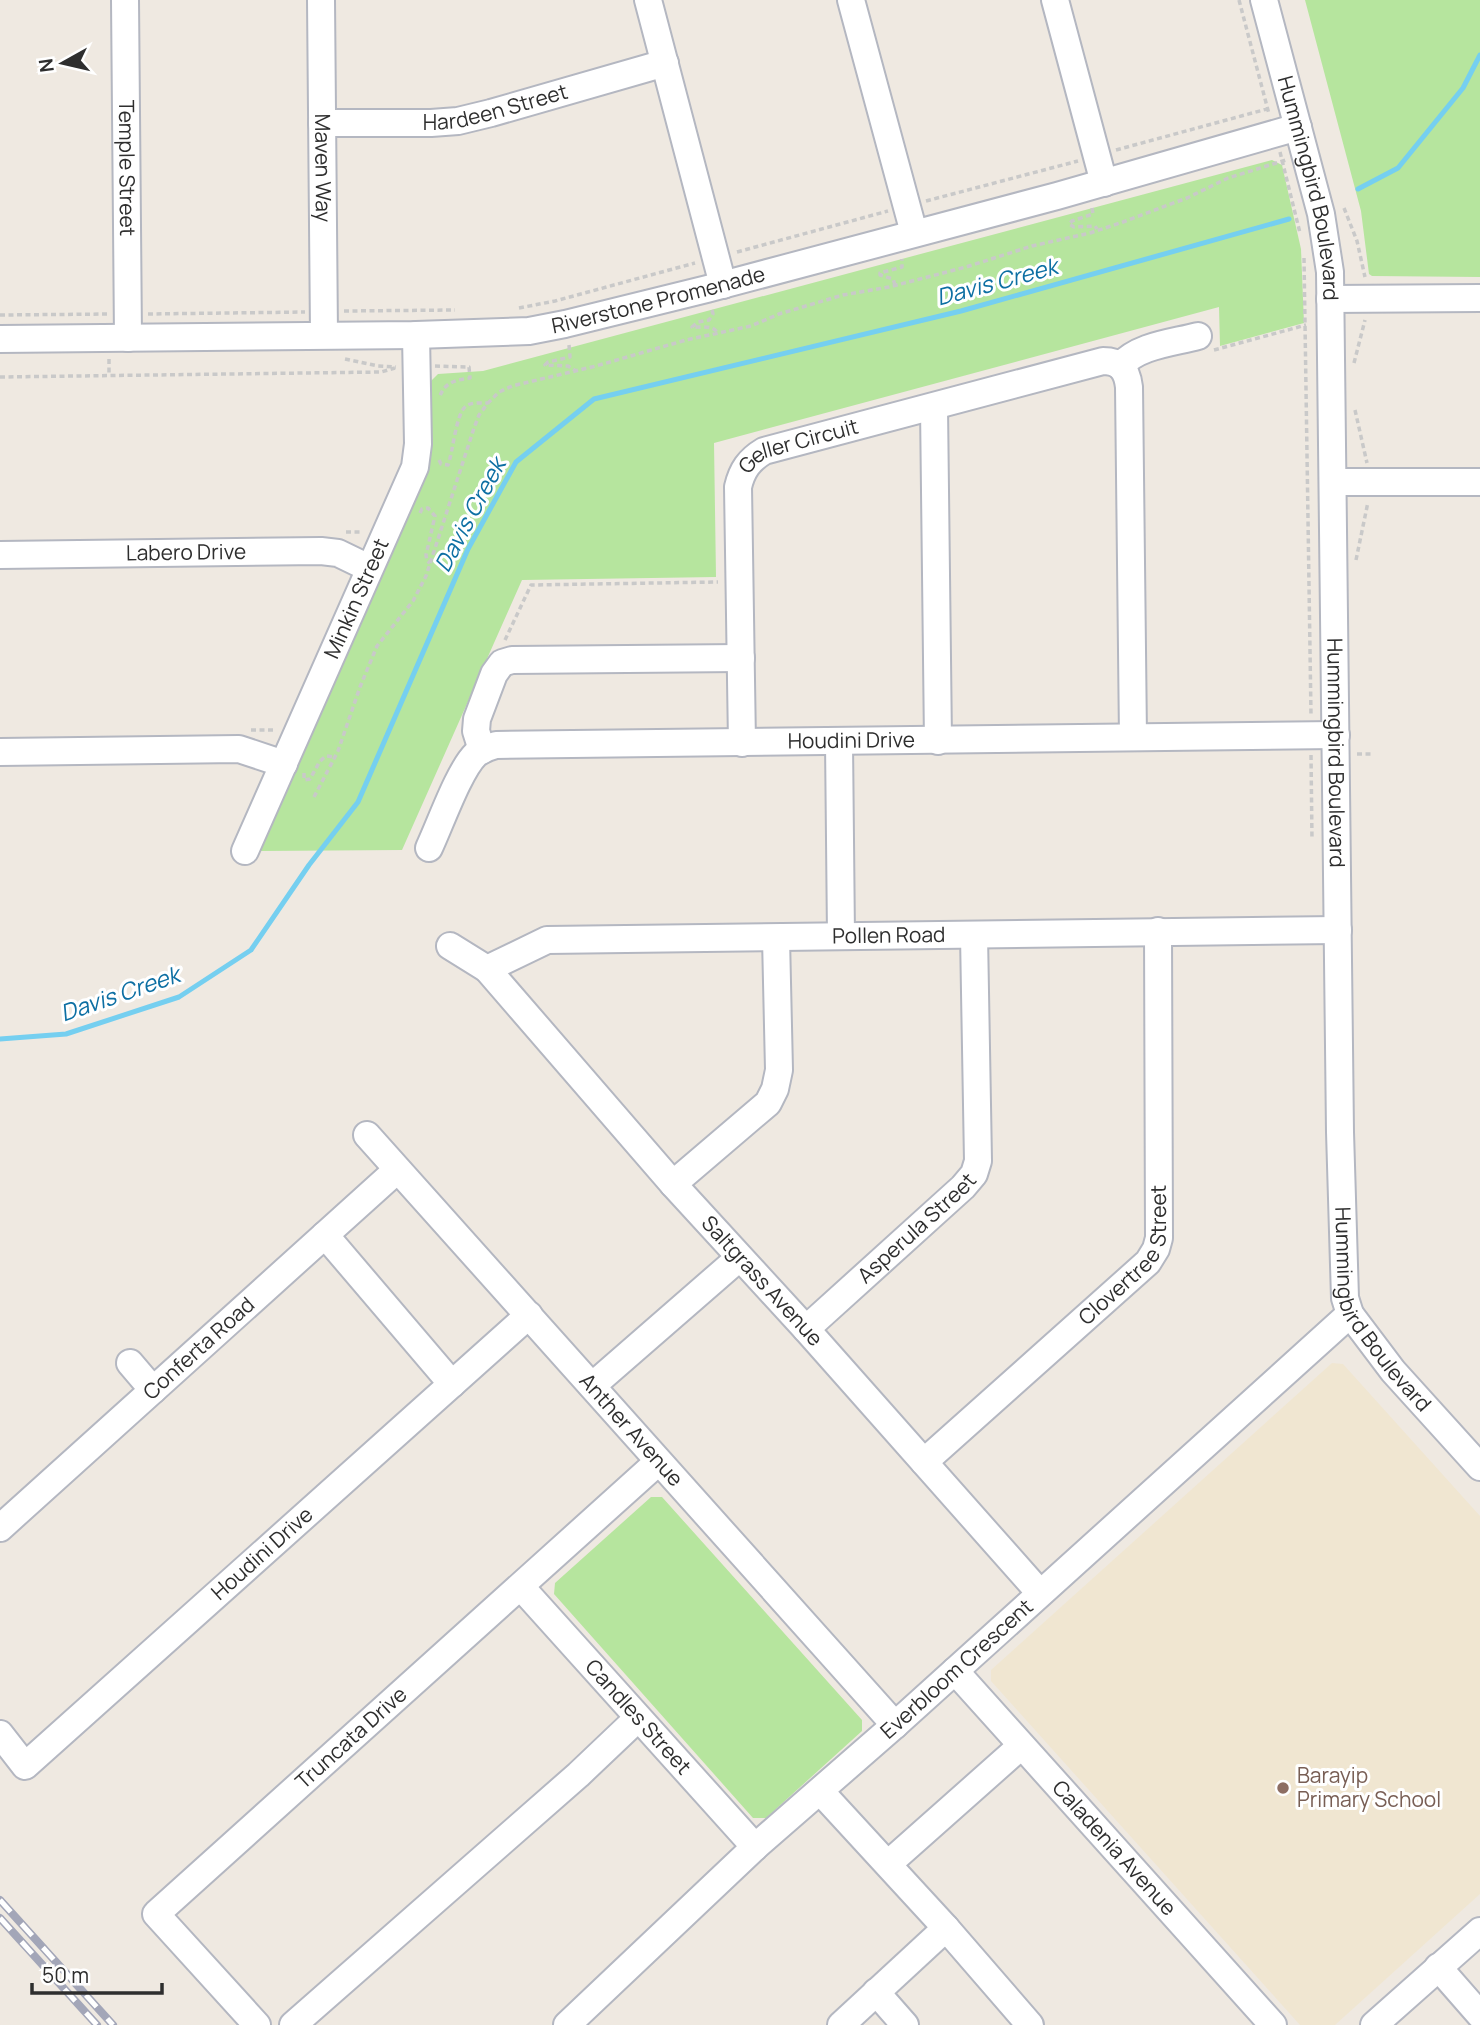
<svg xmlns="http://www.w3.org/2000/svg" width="1480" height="2025" viewBox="0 0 1480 2025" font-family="Manrope,sans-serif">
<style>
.education{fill:#f0e6d1}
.green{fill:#b6e59e}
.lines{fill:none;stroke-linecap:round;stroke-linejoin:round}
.stream{stroke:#75cff0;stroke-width:5}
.minor-casing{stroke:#b4b7c1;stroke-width:30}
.path{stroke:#c9c9c9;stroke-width:3.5;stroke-dasharray:5 3.5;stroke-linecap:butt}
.minor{stroke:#fff;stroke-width:26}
.rail-casing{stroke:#a3a6b8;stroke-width:8}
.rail{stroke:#fff;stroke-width:5;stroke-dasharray:16;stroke-linecap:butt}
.education-dot{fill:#8d6e63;stroke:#fff;stroke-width:2.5}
.labels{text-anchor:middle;stroke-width:6;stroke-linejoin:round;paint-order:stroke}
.street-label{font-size:21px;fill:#2e2e2e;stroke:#fff}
.education-label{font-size:21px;fill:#785e54;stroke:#fff;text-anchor:start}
.water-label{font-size:23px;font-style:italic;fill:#0d6fa3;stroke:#fff}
</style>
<rect width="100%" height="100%" fill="#efe9e1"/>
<path class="education" d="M1332 1363 1343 1364 1480 1516V1894L1335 2025H1300L991 1681V1670Z"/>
<path class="green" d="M1305 0H1480V277L1372 276 1369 274 1361 211Z
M1272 160 1282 165 1301 249 1304 323 1220 346 1219 307 714 443 716 577 522 580 402 850 260 851 423 483 431 451 430 382 438 374 483 371Z
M651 1497H662L862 1720V1731L766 1818H753L554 1594 555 1583Z"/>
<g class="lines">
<path class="stream" d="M1358 189 1398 168 1463 88 1480 55
M0 1039 66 1034 179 997 251 950 309 865 358 802 468 549 516 462 594 399 961 311 1289 219"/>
<defs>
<g id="minor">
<path id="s1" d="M125 0 128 338"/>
<path id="s2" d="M321 0 324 335"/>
<path d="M648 0 723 285"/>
<path d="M851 0 914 233"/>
<path d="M1055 0 1104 183"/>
<path id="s3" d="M1264 0 1321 214 1330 272 1340 1132 1345 1298 1350 1314 1393 1371 1480 1467"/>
<path id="s4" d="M322 123H431L458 121 491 113 665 63"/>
<path d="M1330 299 1480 298"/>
<path id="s5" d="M0 339 416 335 529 331 565 324 707 289 1057 196 1298 127"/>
<path d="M1120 366C1139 345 1172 343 1198 336"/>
<path d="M934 407 938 741"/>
<path d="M1333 482H1480"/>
<path id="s6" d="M0 555 321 551 338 553 369 568"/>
<path d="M839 742 841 936"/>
<path id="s7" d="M742 743 738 487C742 470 749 460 764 451L1103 361C1120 361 1127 370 1129 387L1133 737"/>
<path d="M482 750 476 731 477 719 494 674 502 663 512 660 741 658"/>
<path d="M0 752 239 749 284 764"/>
<path id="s8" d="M429 848C440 825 459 770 476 754 483 749 488 747 496 745L1336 735"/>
<path id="s9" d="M245 851 415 467 418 444 416 335"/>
<path id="s10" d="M450 946 487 969 547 940 1338 930"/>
<path id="s11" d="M487 969 673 1184 806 1329 1040 1593"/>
<path id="s12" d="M367 1135 895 1725"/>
<path d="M673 1184 768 1103 775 1089 779 1070 776 938"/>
<path d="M325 1235 452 1384"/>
<path id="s13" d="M806 1329 963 1187 974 1174 978 1161 974 935"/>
<path d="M130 1363 153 1390"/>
<path d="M592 1386 739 1258"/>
<path id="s14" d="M924 1462 1148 1262 1156 1249 1159 1238 1158 931"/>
<path id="s15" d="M0 1528 397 1170"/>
<path id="s16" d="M521 1587 755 1847"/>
<path id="s17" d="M955 1671 1273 2025"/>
<path id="s18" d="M0 1734 25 1766 529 1315"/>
<path d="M820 1791 946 1928 1030 2025"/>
<path d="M888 1864 1021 1746"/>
<path d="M1438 1967 1480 2015"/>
<path d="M876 1992 905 2025"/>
<path id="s19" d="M257 2025 156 1914 658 1462"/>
<path d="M293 2025 578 1775 638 1718"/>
<path id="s20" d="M567 2025 755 1847 895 1725 1350 1314"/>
<path d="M841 2025 946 1928"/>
<path d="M1374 2025 1480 1931"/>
</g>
</defs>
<use href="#minor" class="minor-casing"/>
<path class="path" d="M1239 0 1269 114
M1116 150 1267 109
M1280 152 1300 233
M926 201 1078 161
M1092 208 1093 214 1072 221 1069 224 1074 227 1095 226 1097 229
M1344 208 1357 241 1365 277
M737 252 888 211
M1304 258 1311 715
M895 285 893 279 880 275V273L902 267V259
M519 308 555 301 695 263
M712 310 713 314 709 320 698 322 692 327C701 328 714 324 718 334
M344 311 455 310
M148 314 305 312
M0 315 109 314
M569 345 570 357 548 362 545 365 568 366 576 371
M1214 350 1306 325
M109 359V375
M345 359 378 366 396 367
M1354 363 1365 320
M435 366 469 367 470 378C456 380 445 382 440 396
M0 377 381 372 395 368
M1355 410 1367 463
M439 460 441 464 448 465C453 452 456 413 466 406 472 402 481 403 488 403
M420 513 422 509 428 508 435 516 426 555 427 561 430 563
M346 532H363
M1356 560 1368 502
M505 640 531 585 718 582
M251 730H275
M1357 754H1373
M1311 755 1312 840
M304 773V780L310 779 320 761 326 756 335 757
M314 797 338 751 360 687 377 646 413 601 426 576 474 428 479 415 488 403 499 392 512 386 596 366 686 340 751 326 779 314 843 295 889 287 966 267 1032 246 1090 233 1123 222 1187 198 1228 178 1286 160"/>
<use href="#minor" class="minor"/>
<defs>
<path id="rail" d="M0 1900 113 2025
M0 1918 97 2025"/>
</defs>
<use href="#rail" class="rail-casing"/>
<use href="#rail" class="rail"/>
</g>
<circle class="education-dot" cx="1283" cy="1788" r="7"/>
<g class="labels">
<g class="street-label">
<text dy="7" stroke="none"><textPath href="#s4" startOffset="175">Hardeen Street</textPath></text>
<text dy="7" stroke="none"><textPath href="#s2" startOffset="168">Maven Way</textPath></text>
<text dy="7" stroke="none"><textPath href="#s1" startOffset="168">Temple Street</textPath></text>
<text dy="7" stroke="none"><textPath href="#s3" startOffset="194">Hummingbird Boulevard</textPath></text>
<text dy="7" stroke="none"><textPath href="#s5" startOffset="662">Riverstone Promenade</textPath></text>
<text dy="7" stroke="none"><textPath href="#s7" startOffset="336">Geller Circuit</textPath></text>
<text dy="7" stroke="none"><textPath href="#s6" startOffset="186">Labero Drive</textPath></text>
<text dy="7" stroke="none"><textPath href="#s9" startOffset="276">Minkin Street</textPath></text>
<text dy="7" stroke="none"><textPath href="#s8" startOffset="483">Houdini Drive</textPath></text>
<text dy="7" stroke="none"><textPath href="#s3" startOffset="761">Hummingbird Boulevard</textPath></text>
<text dy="7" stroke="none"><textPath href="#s10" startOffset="452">Pollen Road</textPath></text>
<text dy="7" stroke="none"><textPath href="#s13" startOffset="150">Asperula Street</textPath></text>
<text dy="7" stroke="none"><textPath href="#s14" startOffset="296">Clovertree Street</textPath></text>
<text dy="7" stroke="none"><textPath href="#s11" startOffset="416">Saltgrass Avenue</textPath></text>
<text dy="7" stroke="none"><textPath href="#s3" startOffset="1330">Hummingbird Boulevard</textPath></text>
<text dy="7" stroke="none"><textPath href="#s15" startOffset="268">Conferta Road</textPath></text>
<text dy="7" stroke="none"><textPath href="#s12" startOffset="396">Anther Avenue</textPath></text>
<text dy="7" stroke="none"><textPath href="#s18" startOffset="359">Houdini Drive</textPath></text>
<text dy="7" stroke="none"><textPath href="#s20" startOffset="528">Everbloom Crescent</textPath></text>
<text dy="7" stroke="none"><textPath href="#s16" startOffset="175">Candles Street</textPath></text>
<text dy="7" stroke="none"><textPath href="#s19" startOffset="413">Truncata Drive</textPath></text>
<text dy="7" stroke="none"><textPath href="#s17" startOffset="238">Caladenia Avenue</textPath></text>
</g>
<g class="education-label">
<text x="1297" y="1783">Barayip<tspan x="1297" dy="24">Primary School</tspan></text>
</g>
<g class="water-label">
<text transform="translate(997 282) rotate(-15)" y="8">Davis Creek</text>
<text transform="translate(470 515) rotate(-62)" y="8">Davis Creek</text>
<text transform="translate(120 994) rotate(-19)" y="8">Davis Creek</text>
</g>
</g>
<g transform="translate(63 63) rotate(262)" stroke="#ffffff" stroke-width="5" paint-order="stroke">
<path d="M0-5L12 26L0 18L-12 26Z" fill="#2e2e2e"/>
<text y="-10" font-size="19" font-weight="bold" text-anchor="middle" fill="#2e2e2e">N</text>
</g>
<path d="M32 1983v10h130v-10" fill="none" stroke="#2e2e2e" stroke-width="3.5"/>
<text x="42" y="1983" font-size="21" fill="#2e2e2e" stroke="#ffffff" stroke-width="5" paint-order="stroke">50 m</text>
</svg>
